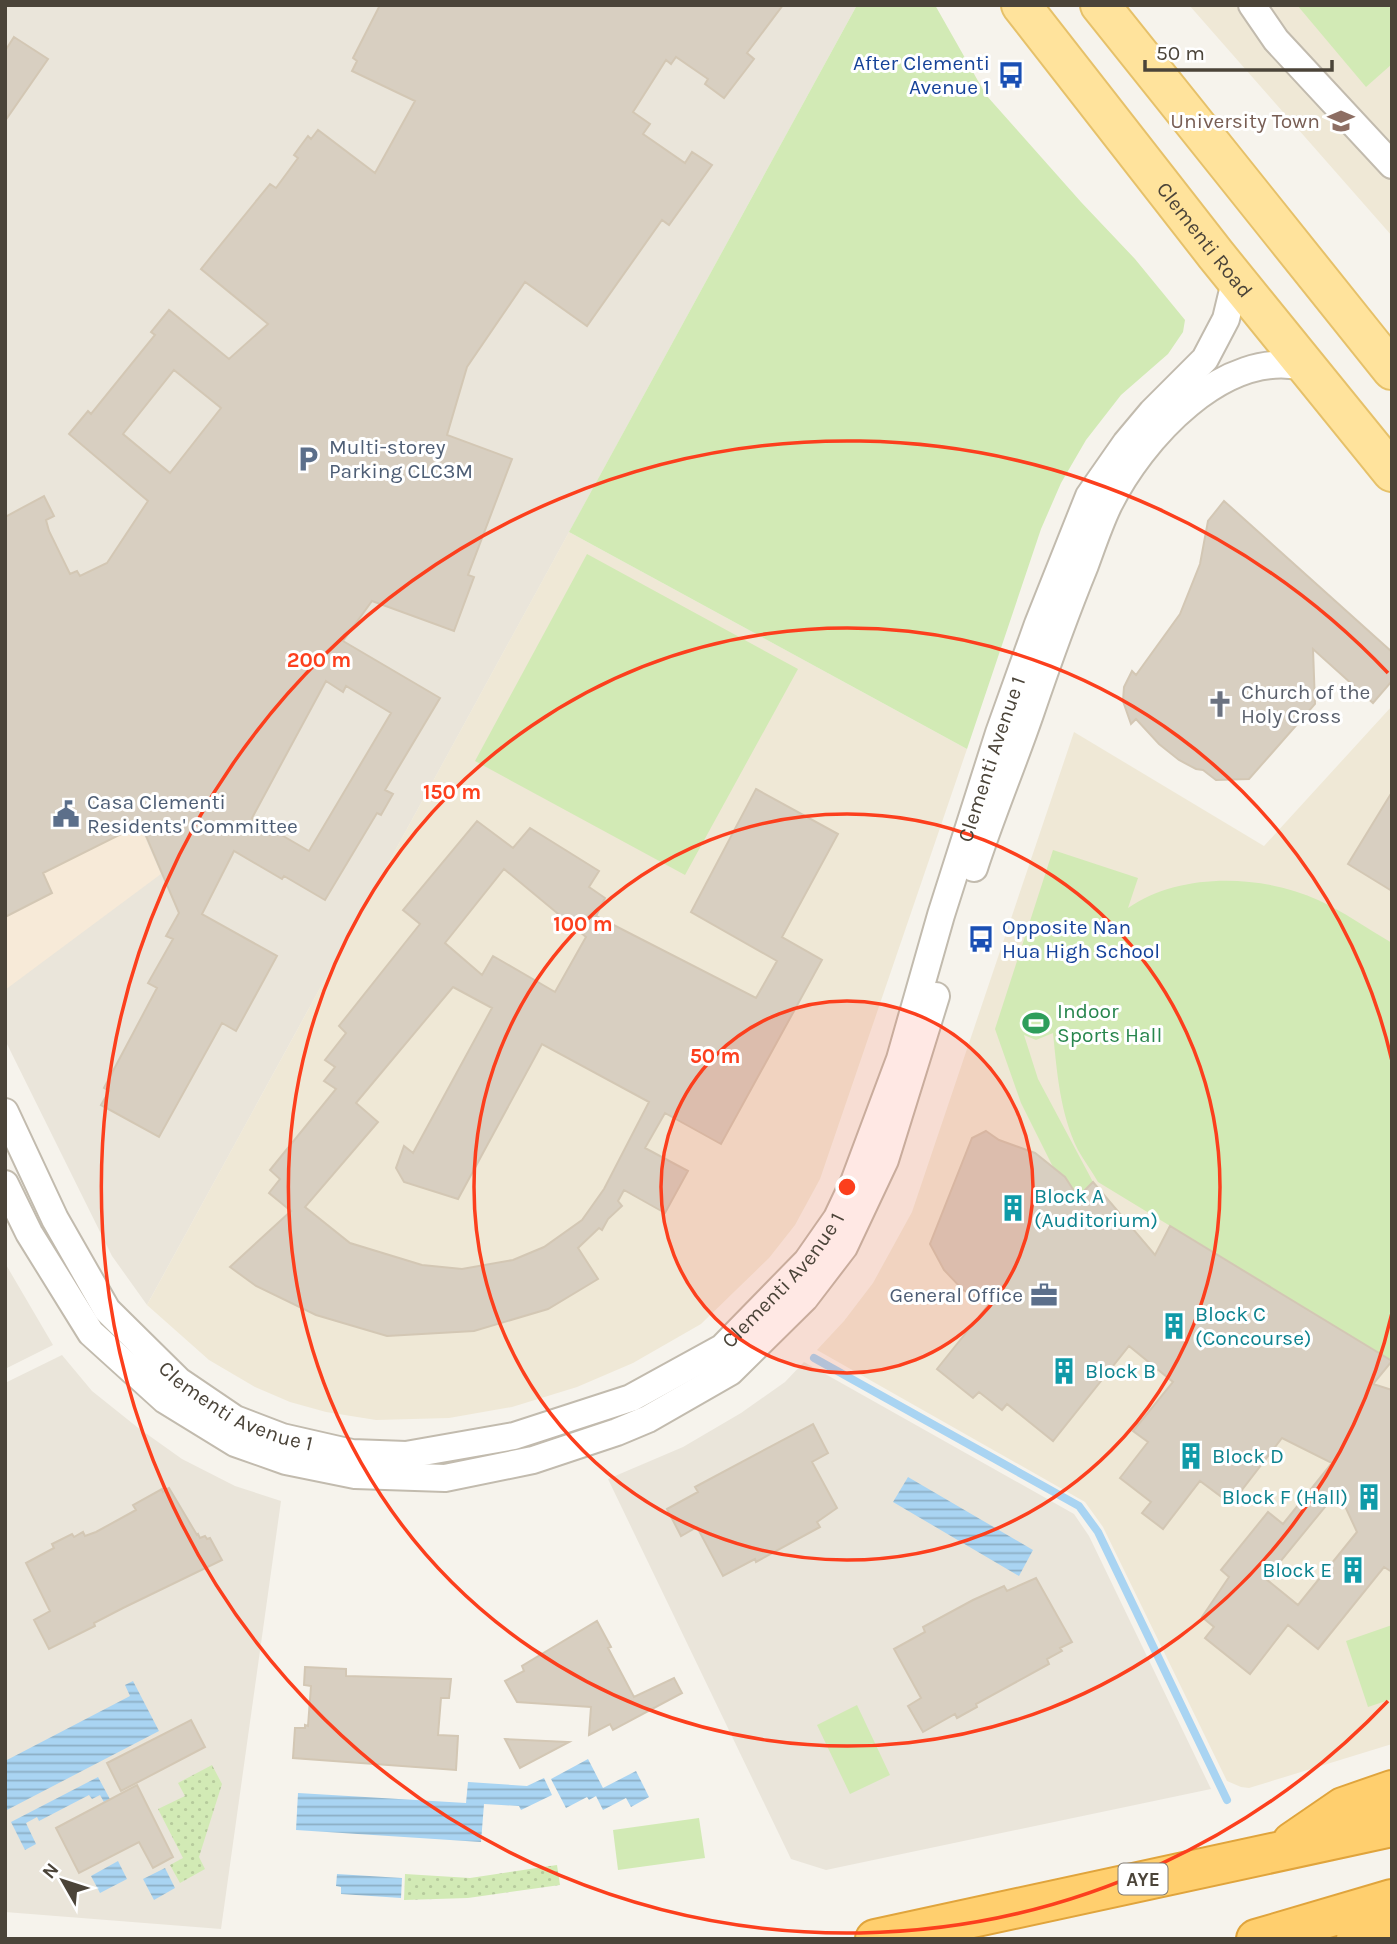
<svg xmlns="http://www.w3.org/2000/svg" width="1397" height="1944" viewBox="0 0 1397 1944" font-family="Karla,sans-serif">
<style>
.residential{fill:#eae5da}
.commercial{fill:#f7ead8}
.education{fill:#efe8d6}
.grass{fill:#d2eab5}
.park{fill:url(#park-dots)}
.water{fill:url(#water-rules)}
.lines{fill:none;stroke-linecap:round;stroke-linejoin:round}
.stream{stroke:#a9d4f2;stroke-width:8}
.building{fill:#d8cfc1;stroke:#d3c7b4;stroke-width:2;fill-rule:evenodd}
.street-casing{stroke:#c2bbae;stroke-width:30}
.primary-casing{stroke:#e6c16a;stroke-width:42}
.highway-casing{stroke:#e0a43c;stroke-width:42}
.street{stroke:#fff;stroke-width:26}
.primary{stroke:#ffe39c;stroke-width:38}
.highway{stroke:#ffcf6e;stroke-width:38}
.ring{fill:none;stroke:#fc3f1d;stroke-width:3.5}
.labels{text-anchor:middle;stroke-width:6;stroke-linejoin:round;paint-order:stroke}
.shield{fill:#fff;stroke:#817c74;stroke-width:2}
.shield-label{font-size:19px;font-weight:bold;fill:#4b4439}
.transit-label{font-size:21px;fill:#164399;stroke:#fff;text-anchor:end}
.education-label{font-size:21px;fill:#785e54;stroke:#fff;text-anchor:end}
.street-label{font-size:21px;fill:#4b4439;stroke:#fff}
.service-label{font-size:21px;fill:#4e5e75;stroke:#fff;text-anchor:start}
.worship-label{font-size:21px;fill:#5b616d;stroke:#fff;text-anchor:start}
.leisure-label{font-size:21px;fill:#27864d;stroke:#fff;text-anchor:start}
.culture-label{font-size:21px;fill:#0d838f;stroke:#fff;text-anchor:start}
.centre{fill:#fc3f1d;stroke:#fff;stroke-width:3.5}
.ring-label{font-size:21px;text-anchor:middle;font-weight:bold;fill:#fc3f1d;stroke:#fff;stroke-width:6;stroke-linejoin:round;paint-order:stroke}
</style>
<defs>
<pattern id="park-dots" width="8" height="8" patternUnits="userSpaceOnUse" patternTransform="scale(1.75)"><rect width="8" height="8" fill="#d2eab5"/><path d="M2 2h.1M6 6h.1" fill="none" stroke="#b6ca9c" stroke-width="1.8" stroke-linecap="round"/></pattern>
<pattern id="water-rules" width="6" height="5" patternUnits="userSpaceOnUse" patternTransform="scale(1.75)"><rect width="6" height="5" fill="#a9d4f2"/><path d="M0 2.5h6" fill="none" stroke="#8caec5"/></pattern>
</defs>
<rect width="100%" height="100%" fill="#f6f3ec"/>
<path class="residential" d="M5 5H857L147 1305 112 1256 5 1040Z
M5 1263 53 1345 5 1369Z
M62 1355 92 1391 137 1427 182 1459 235 1486 281 1501 221 1929 5 1912V1383Z
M804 1362 1074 1514 1089 1536 1211 1789 826 1870 791 1859 608 1479 683 1447 741 1413 785 1382Z"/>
<path class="commercial" d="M5 608 106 748 161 874 5 990Z"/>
<path class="education" d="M1189 5H1392V236Z
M569 532 967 749 820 1179 795 1225 769 1258 701 1324 633 1363 577 1387 512 1407 449 1418 376 1420 326 1412 290 1402 255 1387 209 1360 147 1305Z
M1392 706V1744L1249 1788 1241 1787 1227 1781 1103 1527 1085 1502 817 1350 844 1321 873 1283 912 1212 1074 732 1264 846Z"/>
<path class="grass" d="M857 5H935L986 95 1081 202 1135 259 1185 320 1183 332 1168 354 1121 395 1086 440 1061 483 1041 529 967 749 569 532Z
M1297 5H1392V64L1366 87Z
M587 554 798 669 685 875 475 761Z
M1053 850 1138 878 1128 908C1180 872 1261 874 1318 900 1343 911 1368 929 1392 943V1361L1098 1182C1092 1171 1084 1161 1078 1150 1060 1114 1057 1072 1053 1033L1036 1040 1024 1035 1038 1079 1093 1182 1078 1197 1054 1169 1021 1103 995 1029Z
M1392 1625V1699L1368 1707 1346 1641Z
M857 1705 890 1775 850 1794 817 1725Z
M699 1818 705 1858 618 1870 613 1830Z"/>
<path class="park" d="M212 1765 222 1784 199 1857 205 1869 180 1883 170 1865 183 1858 158 1809 185 1796 178 1783Z
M557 1865 560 1885 468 1898 404 1900 405 1874 470 1878Z"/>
<path class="water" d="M908 1477 1033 1550 1019 1576 893 1502Z
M133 1681 159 1731 5 1811V1761L130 1696 125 1685Z
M588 1759 603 1788 636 1771 649 1797 631 1807 626 1798 603 1810 596 1796 589 1800 587 1797 566 1808 551 1779Z
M98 1777 111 1801 105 1804 100 1795 92 1799 89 1795 39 1821 37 1817 26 1823 36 1844 25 1850 11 1822Z
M544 1778 552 1795 521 1810 519 1806 484 1804 481 1842 296 1830 298 1793 466 1803 468 1782 527 1786Z
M118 1861 127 1879 100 1893 91 1876Z
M165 1868 175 1888 154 1900 143 1879Z
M337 1874 402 1878 401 1898 341 1894V1887L336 1886Z"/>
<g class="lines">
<path class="stream" d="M814 1358 1079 1506 1098 1532 1227 1800"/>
</g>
<path class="building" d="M380 5H783L747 53 754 59 724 98 705 84 708 79 676 57 671 64 666 60 633 112 650 124 643 134 685 163 692 152 712 165 669 225 662 220 587 326 525 282 467 367 447 435 512 459 468 575 474 577 454 631 372 601 343 641 440 698 385 790 393 794 381 815 377 813 325 900 284 876 282 879 234 851 202 914 277 956 236 1031 222 1023 159 1137 101 1105 109 1091 104 1088 157 988 148 983 173 939 166 936 179 913 141 824 43 873 52 893 5 917V517L44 496 54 516 46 520 49 531 70 574 77 571 80 576 107 563 148 501 69 434 88 411 91 414 155 335 151 332 169 310 229 359 268 324 201 269 270 184 276 188 298 158 294 155 308 136 311 139 318 130 375 173 415 101 352 71 357 61 353 58ZM174 370 221 408 170 473 123 434ZM326 681 343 692 346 686 391 713 309 851 252 818Z
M14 37 48 59 5 121V51Z
M1224 501 1392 652V681L1373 703 1313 649 1315 704 1249 779 1216 780 1203 770 1196 769 1179 760 1159 744 1136 719 1131 724 1123 701 1124 687 1132 671 1136 675 1180 614 1200 564 1208 521Z
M756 789 838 834 782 937 822 960 721 1144 665 1113 645 1148 688 1171 665 1213 624 1190 618 1201 622 1206 608 1219 602 1230 599 1228 578 1248 598 1279 548 1309 474 1331 387 1336 316 1315 256 1286 230 1267 291 1211 269 1193 280 1179 270 1170 336 1089 324 1081 335 1067 325 1060 346 1033 339 1026 420 924 403 910 477 821 513 848 530 828 599 871 589 887 605 898 596 916 756 998 777 961 691 912ZM504 869 586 937 555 992 493 956 482 975 445 943ZM453 987 492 1008 413 1153 404 1146 396 1168 404 1182 458 1199 542 1044 649 1102 604 1189 582 1220 544 1247 513 1260 462 1269 422 1265 350 1243 305 1207 378 1122 356 1103Z
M1392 792V891L1348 864Z
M986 1131 999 1140 1035 1153 1065 1177 1078 1197 1093 1182 1155 1255 1170 1226 1392 1361 1373 1384 1392 1390V1572L1384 1567 1318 1649 1288 1625 1250 1674 1205 1638 1214 1627 1202 1617 1229 1577 1221 1570 1268 1512 1283 1524 1332 1463 1282 1438 1231 1504 1200 1481 1163 1529 1142 1513 1151 1502 1120 1478 1148 1442 1133 1431 1173 1382 1129 1346 1053 1441 1007 1404 1002 1410 979 1392 973 1398 937 1369 989 1304 963 1290 944 1270 930 1244 972 1138ZM1338 1491 1357 1532 1298 1605 1266 1579Z
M813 1424 828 1453 812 1462 837 1508 817 1522 820 1527 756 1562 755 1559 723 1576 697 1527 681 1536 667 1509 698 1492 695 1487Z
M169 1488 197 1535 198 1534 200 1538 205 1536 207 1539 210 1538 222 1560 123 1608 94 1623 95 1626 49 1649 34 1620 50 1611 26 1563 54 1548 52 1544 72 1534 74 1537 83 1532 85 1536 96 1532 136 1510 133 1505 162 1489 163 1492Z
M1036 1578 1072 1642 1060 1648 1062 1651 1047 1659 1049 1664 976 1704 977 1707 957 1718 955 1714 923 1732 908 1706 921 1698 894 1649 925 1632 923 1627 973 1600 1004 1586 1007 1591Z
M597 1621 611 1647 608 1648 634 1697 674 1678 682 1693 613 1730 610 1724 589 1735 591 1707 517 1702 505 1681 524 1671 522 1666Z
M305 1667 346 1669V1676L451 1679 449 1698H441L438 1735 458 1736 456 1770 293 1758 295 1728H305V1725L308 1726 311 1686 304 1685Z
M191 1720 205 1747 121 1791 107 1763Z
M505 1739 569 1742 520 1768Z
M137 1785 173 1857 153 1868 139 1842 79 1873 56 1828Z"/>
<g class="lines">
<defs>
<g id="street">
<path d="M1252 5 1276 40 1392 165"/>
<path d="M974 868C991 816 1012 766 1030 714 1047 664 1065 614 1085 565 1092 546 1099 525 1108 506 1141 439 1224 346 1307 368"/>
<path id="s1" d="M5 1112 55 1219 107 1310 179 1381 235 1419 282 1437 352 1453 406 1455 514 1436 631 1398 722 1348 807 1261 837 1218 854 1182 900 1059 941 915 999 733 1038 624 1089 496 1126 443 1152 412 1205 359 1226 319 1233 290 1231 272"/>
<path d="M5 1184 29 1233 91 1333 165 1400 235 1443 286 1461 355 1475 445 1478 533 1460 617 1432 648 1419 730 1372 805 1298 844 1247 885 1160 936 996"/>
</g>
<g id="primary">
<path id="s2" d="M1021 5 1216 255 1392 472"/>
<path d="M1100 5 1392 370"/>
</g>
<path id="highway" d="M1292 1842 1343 1807 1392 1790
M875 1939 1392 1827
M1256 1939 1392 1899
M1356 1939 1392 1932"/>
</defs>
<use href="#street" class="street-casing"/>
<use href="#primary" class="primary-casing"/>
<use href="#highway" class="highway-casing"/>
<use href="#street" class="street"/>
<use href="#primary" class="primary"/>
<use href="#highway" class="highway"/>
</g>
<circle cx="847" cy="1187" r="186" fill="#fc3f1d" fill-opacity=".12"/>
<g class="ring">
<circle cx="847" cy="1187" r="186"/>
<circle cx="847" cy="1187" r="373"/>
<path d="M1392 1313A559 559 0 1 1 1392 1061"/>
<path d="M1388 1701A746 746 0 1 1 1388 673"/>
</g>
<defs>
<symbol id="bus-bare" viewBox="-9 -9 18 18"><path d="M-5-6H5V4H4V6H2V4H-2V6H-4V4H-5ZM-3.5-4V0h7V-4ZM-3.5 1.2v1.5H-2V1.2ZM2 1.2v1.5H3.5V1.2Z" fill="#1a4fb4" stroke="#fff" stroke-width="2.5" paint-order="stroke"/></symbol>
<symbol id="university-bare" viewBox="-9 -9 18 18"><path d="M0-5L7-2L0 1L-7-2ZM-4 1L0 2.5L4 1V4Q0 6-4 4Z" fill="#8d6e63" stroke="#fff" stroke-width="2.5" paint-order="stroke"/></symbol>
<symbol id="parking-bare" viewBox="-9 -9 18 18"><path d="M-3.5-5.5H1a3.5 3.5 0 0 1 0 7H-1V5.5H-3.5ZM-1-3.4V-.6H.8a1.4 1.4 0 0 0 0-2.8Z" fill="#5c6f8a" stroke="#fff" stroke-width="2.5" paint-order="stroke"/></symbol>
<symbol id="church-bare" viewBox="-9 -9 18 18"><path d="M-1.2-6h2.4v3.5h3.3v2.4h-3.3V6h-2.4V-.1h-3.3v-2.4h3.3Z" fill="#6b7280" stroke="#fff" stroke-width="2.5" paint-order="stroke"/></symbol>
<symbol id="civic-bare" viewBox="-9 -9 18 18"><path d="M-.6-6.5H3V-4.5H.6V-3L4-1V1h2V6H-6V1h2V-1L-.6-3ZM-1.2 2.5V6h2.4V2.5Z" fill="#5c6f8a" stroke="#fff" stroke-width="2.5" paint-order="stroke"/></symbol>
<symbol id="stadium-bare" viewBox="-9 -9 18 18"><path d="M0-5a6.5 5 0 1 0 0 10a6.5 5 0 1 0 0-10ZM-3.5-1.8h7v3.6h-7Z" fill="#2e9e5b" stroke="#fff" stroke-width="2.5" paint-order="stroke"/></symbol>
<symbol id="building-bare" viewBox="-9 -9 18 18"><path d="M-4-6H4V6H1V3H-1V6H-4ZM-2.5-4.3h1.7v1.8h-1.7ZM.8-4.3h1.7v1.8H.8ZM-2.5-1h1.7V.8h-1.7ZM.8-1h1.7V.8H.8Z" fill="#0f9aa8" stroke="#fff" stroke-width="2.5" paint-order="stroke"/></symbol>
<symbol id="office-bare" viewBox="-9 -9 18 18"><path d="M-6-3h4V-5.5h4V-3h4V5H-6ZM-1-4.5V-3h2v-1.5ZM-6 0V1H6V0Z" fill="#5c6f8a" stroke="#fff" stroke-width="2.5" paint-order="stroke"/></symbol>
</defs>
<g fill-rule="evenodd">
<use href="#bus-bare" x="992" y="56" width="38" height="38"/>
<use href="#university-bare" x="1322" y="102" width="38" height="38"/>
<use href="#parking-bare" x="289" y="440" width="38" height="38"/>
<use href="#church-bare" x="1201" y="685" width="38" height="38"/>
<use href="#civic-bare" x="47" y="795" width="38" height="38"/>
<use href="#bus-bare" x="962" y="920" width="38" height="38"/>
<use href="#stadium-bare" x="1017" y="1004" width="38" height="38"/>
<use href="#building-bare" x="994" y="1189" width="38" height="38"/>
<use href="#office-bare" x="1025" y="1276" width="38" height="38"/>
<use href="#building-bare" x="1155" y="1307" width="38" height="38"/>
<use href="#building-bare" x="1045" y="1352" width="38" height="38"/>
<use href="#building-bare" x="1172" y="1437" width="38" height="38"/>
<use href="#building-bare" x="1350" y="1478" width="38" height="38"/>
<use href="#building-bare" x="1334" y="1551" width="38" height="38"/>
</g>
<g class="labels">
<rect class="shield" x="1118.5" y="1863.5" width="49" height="31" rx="5"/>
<g class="shield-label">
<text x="1143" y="1886">AYE</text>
</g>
<g class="transit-label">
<text x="990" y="70">After Clementi<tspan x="990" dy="24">Avenue 1</tspan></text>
<text x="1002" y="934" text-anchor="start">Opposite Nan<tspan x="1002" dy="24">Hua High School</tspan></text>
</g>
<g class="education-label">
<text x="1320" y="128">University Town</text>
</g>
<g class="street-label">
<text dy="7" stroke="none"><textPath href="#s2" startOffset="298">Clementi Road</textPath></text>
<text dy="7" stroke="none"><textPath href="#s1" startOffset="1563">Clementi Avenue 1</textPath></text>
<text dy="7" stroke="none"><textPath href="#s1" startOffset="996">Clementi Avenue 1</textPath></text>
<text dy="7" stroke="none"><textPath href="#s1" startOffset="387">Clementi Avenue 1</textPath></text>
</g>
<g class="service-label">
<text x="329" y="454">Multi-storey<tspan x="329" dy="24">Parking CLC3M</tspan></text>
<text x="87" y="809">Casa Clementi<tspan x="87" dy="24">Residents' Committee</tspan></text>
<text x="1023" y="1302" text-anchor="end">General Office</text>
</g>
<g class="worship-label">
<text x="1241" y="699">Church of the<tspan x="1241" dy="24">Holy Cross</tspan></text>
</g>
<g class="leisure-label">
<text x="1057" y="1018">Indoor<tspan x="1057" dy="24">Sports Hall</tspan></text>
</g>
<g class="culture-label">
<text x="1034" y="1203">Block A<tspan x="1034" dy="24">(Auditorium)</tspan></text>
<text x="1195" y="1321">Block C<tspan x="1195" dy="24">(Concourse)</tspan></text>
<text x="1085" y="1378">Block B</text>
<text x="1212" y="1463">Block D</text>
<text x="1348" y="1504" text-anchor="end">Block F (Hall)</text>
<text x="1332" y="1577" text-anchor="end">Block E</text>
</g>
</g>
<circle cx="847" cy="1187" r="10" class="centre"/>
<g class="ring-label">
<text x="319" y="667">200 m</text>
<text x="452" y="799">150 m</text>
<text x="583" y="931">100 m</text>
<text x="715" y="1063">50 m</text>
</g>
<rect width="1397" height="1944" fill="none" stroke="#4b4439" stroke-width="14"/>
<g transform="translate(63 1881) rotate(309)" stroke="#ffffff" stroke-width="5" paint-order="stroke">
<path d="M0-5L12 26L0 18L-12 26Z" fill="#4b4439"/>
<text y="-10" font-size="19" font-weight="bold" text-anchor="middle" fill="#4b4439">N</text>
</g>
<path d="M1145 60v10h187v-10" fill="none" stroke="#4b4439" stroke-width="3.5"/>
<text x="1156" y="60" font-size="21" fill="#4b4439" stroke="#ffffff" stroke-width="5" paint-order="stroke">50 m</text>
</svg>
